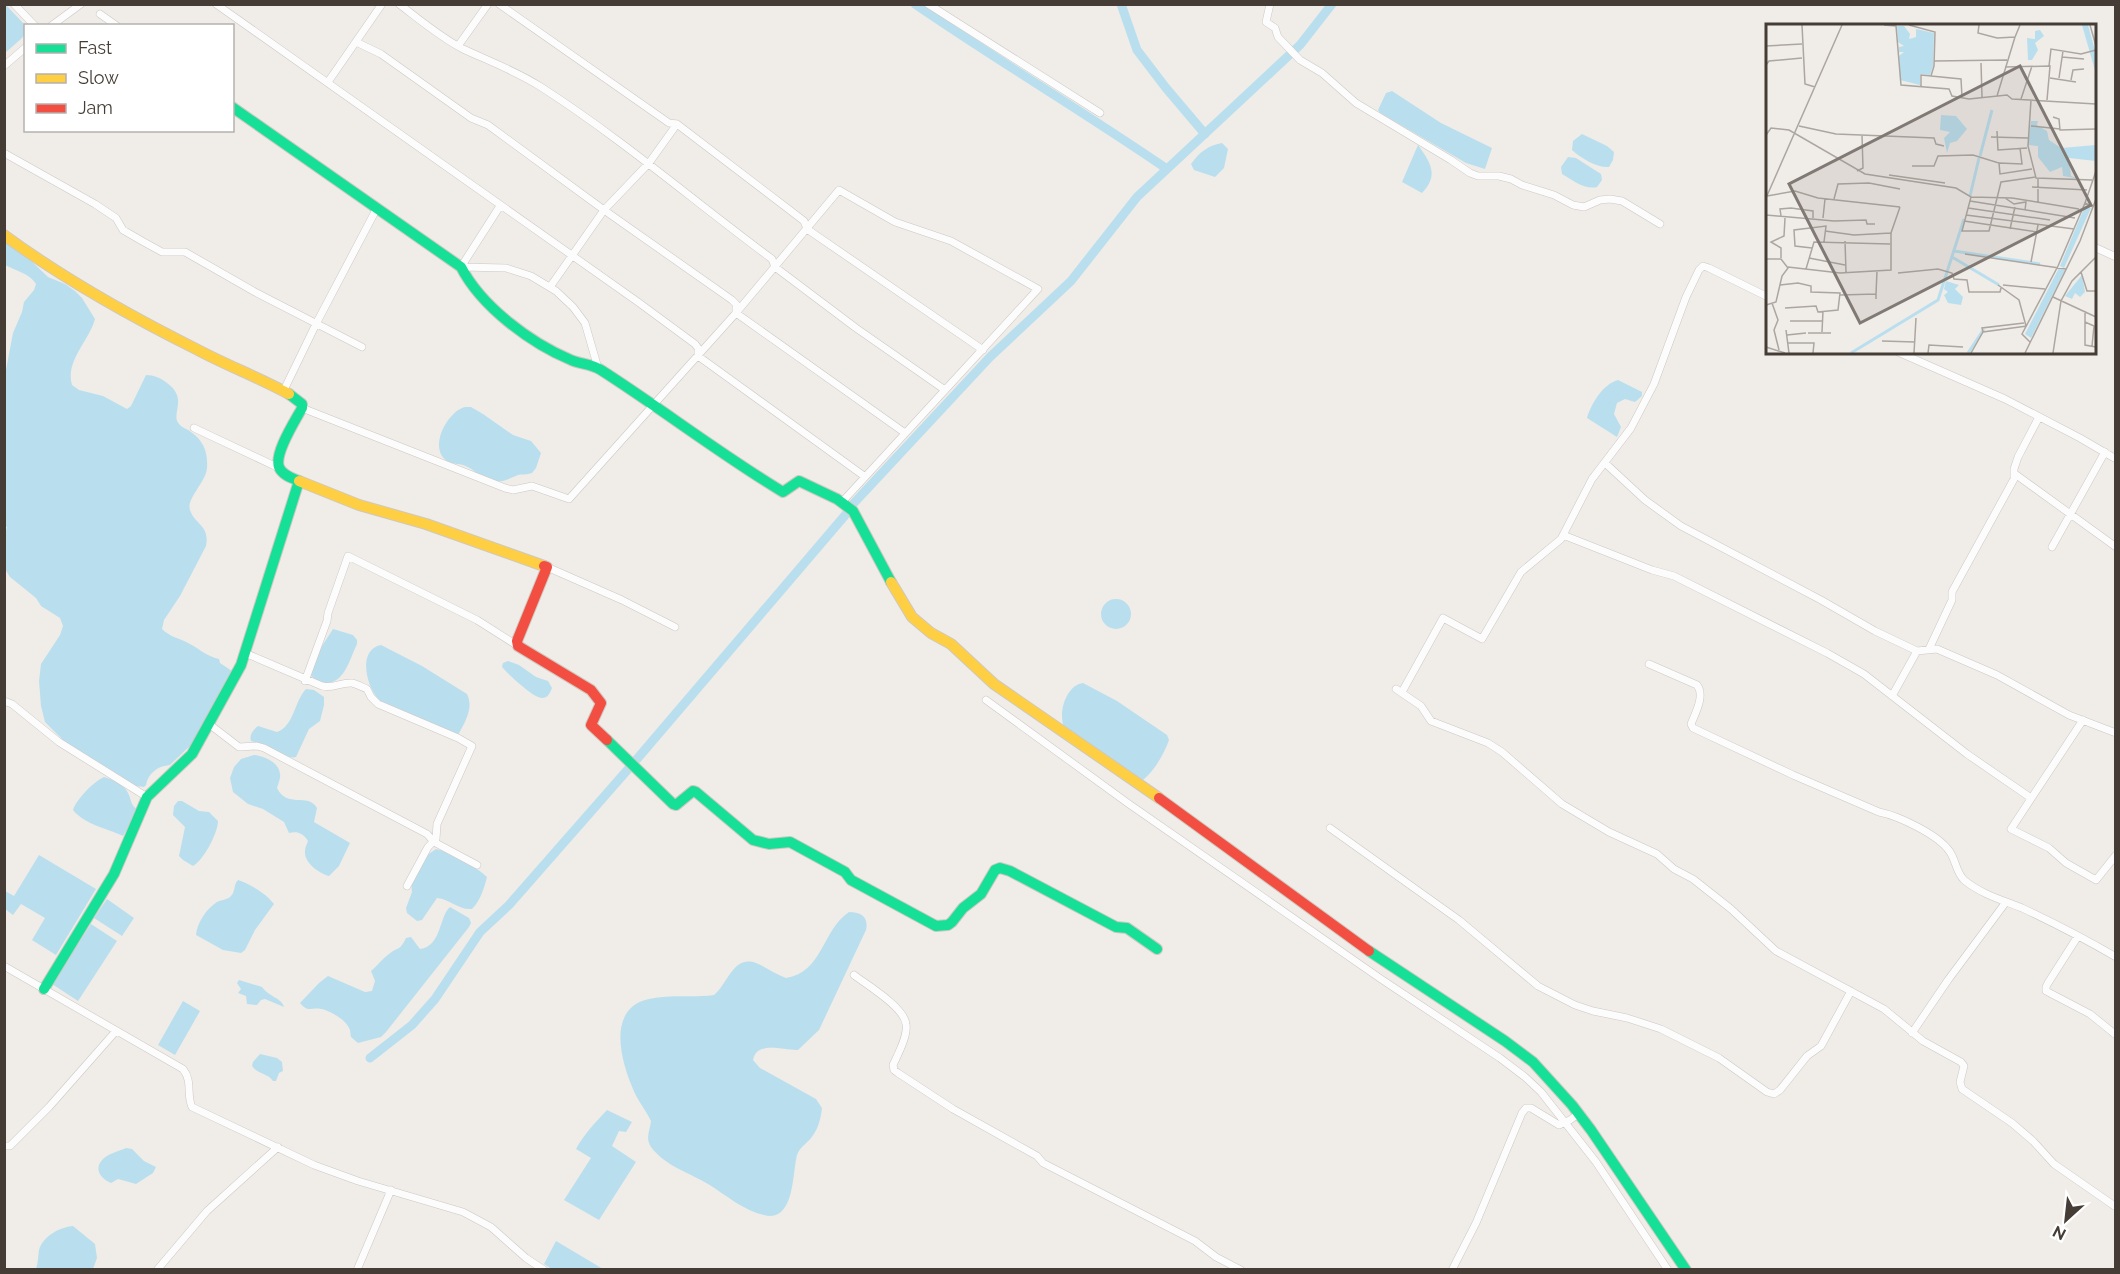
<svg xmlns="http://www.w3.org/2000/svg" width="2120" height="1274" viewBox="0 0 2120 1274" font-family="Raleway,sans-serif">
<style>
.water{fill:#b9dfee}
.lines{fill:none;stroke-linecap:round;stroke-linejoin:round}
.canal{stroke:#b9dfee;stroke-width:9}
.street-casing{stroke:#ccc8c4;stroke-width:8}
.fast-casing{stroke:#cfc8bf;stroke-width:12}
.slow-casing{stroke:#cfc8bf;stroke-width:12}
.jam-casing{stroke:#cfc8bf;stroke-width:12}
.street{stroke:#fdfcfc;stroke-width:7}
.fast{stroke:#16e098;stroke-width:10}
.slow{stroke:#ffcf43;stroke-width:10}
.jam{stroke:#f24e42;stroke-width:10}
.inset-river{fill:none;stroke:#b9dfee;stroke-width:3}
.inset-road{fill:none;stroke:#aca6a0;stroke-width:1.5}
.view{fill:#817a74;fill-opacity:0.15;stroke:#817a74;stroke-width:3}
.inset-edge{fill:none;stroke:#453d35;stroke-width:3}
</style>
<rect width="100%" height="100%" fill="#f0ece8"/>
<path class="water" d="M5 4 23 23 26 33 21 39 5 53Z
M1392 91 1441 123 1492 148 1485 169 1466 163 1380 113 1378 110 1386 93Z
M1582 134 1607 146 1614 152 1613 160 1609 167C1597 168 1581 158 1572 150L1573 141Z
M1222 143 1228 149 1224 168 1215 177 1194 170 1191 164C1200 152 1207 146 1222 143Z
M1418 145C1431 163 1439 175 1422 193L1402 182Z
M1568 157 1576 158 1601 174 1602 180 1597 187C1585 190 1572 180 1562 174L1561 167Z
M4 240 27 257 48 277 65 284 75 291 82 298 95 319C89 341 65 361 72 385L79 390 103 396 127 409 131 406 146 375C154 375 161 378 167 383 189 399 170 414 179 424 182 428 188 429 191 432 204 441 208 453 207 468 206 482 186 499 190 510 195 525 210 525 206 546L180 596 164 620 162 629C170 637 179 638 188 643 200 649 206 656 219 659L220 663 232 671 193 743 170 765C158 766 148 773 146 785L144 787 136 786 65 742 45 722 41 706 39 681 41 664 60 635 63 626 60 618 41 606 36 598 10 577 5 569V534L7 527 4 526 5 375 13 333 22 312 24 302 34 290 36 284C29 273 16 271 5 265Z
M1618 380 1642 392V396L1635 402 1625 399 1617 403 1614 414 1621 427 1617 437 1587 418C1591 404 1603 384 1618 380Z
M465 407H471L483 414 513 435 531 441 541 453 536 468 532 473C527 475 522 474 518 475 504 481 498 485 483 477 476 473 470 467 463 465 455 463 447 464 442 456 432 441 449 411 465 407Z
M1101 614a15 15 0 1 1 30 0a15 15 0 1 1-30 0Z
M333 629 353 635 357 640V644C350 658 345 683 326 683 319 682 314 680 310 674L322 646Z
M381 645 422 666 467 694C474 708 465 722 458 735L381 702C367 690 356 650 381 645Z
M508 661 519 665 536 677 548 681 552 688C550 693 548 698 542 698 533 698 508 674 502 667L503 663Z
M1083 683 1117 701 1167 735 1169 740C1164 754 1155 770 1143 780L1064 727C1058 713 1066 685 1083 683Z
M306 689 314 690 324 697V705L320 721 309 729 296 757C285 760 264 745 251 741 249 735 253 730 258 726L277 732C294 726 294 702 306 689Z
M254 755C264 756 279 762 280 774 281 778 278 784 277 788 287 809 308 792 317 808L314 822 350 843 339 866 329 876C319 873 304 863 305 851 305 847 307 844 308 841 303 833 297 831 289 833L284 822 263 809 248 804 233 792 230 778 234 767 241 759Z
M104 777C112 779 125 785 128 793 132 801 130 805 138 810L123 836C107 828 85 825 73 810 76 800 94 781 104 777Z
M178 801H182L199 811 209 812 218 821C218 833 203 861 193 866L183 860 179 856 185 827 173 815 174 806Z
M436 849C453 853 474 865 487 877 484 888 481 900 472 909 458 910 450 899 437 898L422 920 417 921 407 913 406 908 412 892 411 882 426 856Z
M39 855 96 889 56 955 32 940 45 918 21 904 13 915 5 909V891L14 896Z
M238 880C250 884 267 894 274 904L255 930 245 950 241 953 223 950 196 935C197 923 206 909 217 902 221 900 226 900 230 897 236 892 233 885 238 880Z
M107 899 134 918 122 936 94 918Z
M450 907 469 918 471 923 469 927 386 1032 381 1037 358 1043 351 1037C350 1034 351 1031 349 1028 346 1020 329 1010 321 1009 311 1007 308 1013 300 1003L319 983 328 976 365 992 372 991 375 981 371 971C377 966 382 959 389 954 399 946 399 952 406 938L411 937 420 949C442 946 439 916 450 907Z
M849 912C860 912 869 916 866 930L819 1030 798 1050C784 1051 757 1040 753 1060L760 1068 816 1099 822 1108C821 1118 818 1130 811 1138 806 1144 800 1147 797 1155 793 1171 794 1200 781 1212 776 1216 770 1217 764 1215 744 1211 726 1195 708 1184 690 1173 665 1166 651 1147 645 1138 650 1131 651 1121 646 1110 637 1100 633 1089 620 1059 607 1008 649 999 672 994 693 998 714 995 728 984 733 955 756 963 766 967 775 974 786 978 823 972 822 930 849 912Z
M91 924 117 941 78 1001 52 984Z
M239 980 262 987C269 997 282 998 284 1007L265 999 261 1000 257 1005 247 1004 246 996 238 993 241 989 237 983Z
M183 1001 200 1011 175 1055 158 1045Z
M260 1054 277 1058 282 1062 283 1071 279 1073 276 1081H273C268 1073 257 1074 252 1066L253 1062Z
M607 1110 632 1122 626 1132 619 1131 612 1146 636 1162 599 1220 564 1200 591 1158 576 1149C584 1134 595 1123 607 1110Z
M126 1148 132 1149 144 1161 156 1167 153 1173 136 1184 118 1179 111 1183C101 1179 93 1169 103 1159 108 1154 119 1151 126 1148Z
M73 1226 95 1244 97 1258 93 1269H36C38 1263 38 1257 39 1250 43 1236 60 1227 73 1226Z
M556 1241 603 1269H552L544 1264Z"/>
<g class="lines">
<path class="canal" d="M915 4C998 61 1084 112 1167 169
M1121 4 1137 50 1166 88 1205 134
M854 503 990 357 1071 281 1137 197 1300 45 1332 4
M637 759 847 513
M370 1058 412 1025 435 999 480 932 509 905 630 767"/>
<defs>
<path id="street" d="M14 4 35 26
M216 4 638 302 695 344 698 348V356L864 476
M399 4C420 20 440 37 463 49 489 61 516 71 541 87 622 139 695 202 772 259L775 267 856 328 945 390
M499 4 669 123 677 124 804 221 807 229 983 350
M928 4 1100 113
M1270 4 1266 22 1275 28 1278 37 1300 60 1322 73 1356 103 1451 160 1470 173 1478 176H1499L1511 179 1522 185 1554 195 1573 205 1584 207 1600 200 1610 199 1622 201 1660 224
M100 14 117 26
M51 26 81 4
M356 42 381 54 471 118 488 125 604 210 732 300 736 304V313L905 433
M458 46 488 4
M4 66 26 47
M328 82 382 4
M4 153 95 204 116 218 123 230 142 241 162 252H185L255 292 362 347
M2094 247 2116 257
M461 267 506 268 531 276 556 291 573 307 585 323 598 368
M461 267 500 206
M550 287 604 210 649 163 677 124
M1898 352 2005 399 2080 438 2116 459
M283 392 316 324 377 208
M302 408 505 488 513 490 532 486 569 499 736 313 839 190 895 222 951 241 1038 289 842 502
M194 428 279 468
M1605 463 1645 500 1681 526 1821 600 1875 631 1917 651 1937 649 1997 675 2069 715 2116 733
M2015 474 2116 547
M1563 535 1652 570 1674 576 1827 653 1864 674 1967 754 2031 798
M2052 547 2105 452
M547 567 622 600 675 627
M1929 649 1952 600V592L1958 581 2014 479V469L2018 457 2039 417
M245 653 322 686C333 689 341 682 352 683 357 684 362 687 367 689L371 697 378 704 458 738 472 746 437 824 436 839 428 847 407 886
M1649 664 1697 685C1705 695 1696 712 1691 724L1693 728 1793 775 1879 812C1899 816 1939 835 1950 852 1956 861 1956 872 1964 880 1981 894 2002 900 2022 908 2054 923 2085 939 2116 957
M305 681 327 621 328 613 348 556 477 620 518 646
M1396 689 1421 706 1431 721 1488 743 1502 752 1562 804 1609 832 1657 854 1674 869 1693 879 1731 909 1776 951 1884 1009 1923 1041 1961 1062 1964 1066 1960 1082 1962 1089 2012 1123 2033 1141 2054 1164 2116 1207
M1402 692 1443 618 1482 639 1521 572 1561 539 1592 479 1631 428 1654 384 1686 297 1699 270 1703 266 1709 268 1768 297
M1892 696 1917 651
M986 700 1129 804 1381 979 1500 1058 1525 1077 1541 1092 1596 1162 1668 1270
M4 701 12 704 59 742 147 797
M2083 720 2011 829 2049 848 2066 863 2096 880 2116 855
M209 724 239 747 257 746 264 748 427 834 434 842 477 865
M1330 828 1459 920 1538 986 1575 1005 1593 1011 1627 1018 1661 1029 1719 1058 1767 1092 1774 1094 1780 1090 1807 1056 1821 1046 1851 991
M2078 936 2048 983 2046 987V991L2090 1014 2116 1035
M4 966 183 1069C193 1082 186 1094 192 1107L314 1165 358 1181 463 1212 491 1227 526 1258 544 1270
M854 975C867 985 904 1007 906 1024 908 1036 898 1054 893 1065L894 1070 898 1073 953 1109 1037 1156 1043 1163 1195 1241 1216 1257 1241 1270
M1912 1033 1948 980 2006 902
M4 1146H10L49 1107 116 1031
M157 1270 207 1211 278 1147
M357 1270 391 1190
M1452 1270 1476 1223 1522 1113 1526 1108H1531L1559 1125 1570 1120 1578 1114"/>
<path id="fast" d="M232 107 461 267C481 306 530 343 571 360 580 364 592 364 601 370 662 409 720 454 783 492L799 481 837 499 853 511 891 582
M607 740 673 804 676 805 693 791 696 792 753 840 769 844 790 842 845 872 851 880 936 926 948 925 952 922 963 908 981 894 995 870 1000 868 1010 871 1116 927 1127 928 1157 949
M1369 951 1505 1041 1533 1062 1572 1105 1591 1130 1686 1270
M44 989 114 874 147 797 192 754 241 665 299 481C292 478 282 475 279 467 274 453 295 421 302 408V404L289 394"/>
<path id="slow" d="M4 235C65 280 130 316 198 350 228 366 260 378 289 394
M299 481 359 505 426 524 544 566
M891 582 912 617 931 633 951 644 994 684 1159 798"/>
<path id="jam" d="M544 566 547 567 517 641 518 646 591 690 601 703 591 725 607 740
M1159 798 1369 951"/>
</defs>
<use href="#street" class="street-casing"/>
<use href="#fast" class="fast-casing"/>
<use href="#slow" class="slow-casing"/>
<use href="#jam" class="jam-casing"/>
<use href="#street" class="street"/>
<use href="#fast" class="fast"/>
<use href="#slow" class="slow"/>
<use href="#jam" class="jam"/>
</g>
<g transform="translate(1766 24)">
<rect width="330" height="330" fill="#f0ece8"/>
<path d="M316 1H322L330 30V50ZM131 2H138L144 10 143 15 150 13V5L168 9 167 42 164 51 154 50V61L134 56 133 32 138 28H133V23L138 22 132 18ZM274 6 278 12 269 19 272 26 266 36H262L261 14 269 15V7ZM175 91 190 92 201 105 191 117 184 119 181 129 178 114 184 108 174 106ZM265 97H272L271 101 281 107 283 116 295 124 330 121V137L303 134 305 152 314 155 297 152 296 143 284 148 272 133V122L262 121ZM319 182 325 184 298 244 294 242ZM293 244 299 246 265 314 259 310ZM316 251 319 268 314 273 309 269 306 275 299 272ZM180 257 193 261 189 265 197 273 195 281 182 279 178 271 182 268 178 265Z" fill="#b9dfee"/>
<path class="inset-river" d="M214 132 226 86M204 172 213 134M188 227 274 240M186 233 233 261M85 329 172 276 198 195M202 329 218 305"/>
<path class="inset-road" d="M36 1 39 60 49 63M118 1 130 2 135 61 183 65 186 72 203 75 241 71 246 75 330 80M143 1 169 8 168 42 165 52 155 51V62M213 1 212 9 231 14 249 13 254 1M324 1 330 22M0 22 36 20M296 33 318 35M168 37 241 36M215 39 216 73M0 41 3 37 36 34M283 42 285 25 315 30 330 26M239 43 284 42 281 76M165 52 195 55 196 73M284 54 310 58M293 54 297 27M305 56 307 46 318 45M231 72 249 13M255 75 266 42M265 76 262 122 270 154 326 156M287 93 293 95 294 106 330 105M33 102 70 110 168 114 170 120 178 122M265 102 294 105M231 107 232 126 261 124M0 111 5 104 23 106 99 150 190 164 205 173 246 174 313 185M225 113 262 114M233 139 256 140 254 124M146 142H168L172 132 207 131 233 139 234 150 266 145M91 147 97 144 96 111M123 151 179 159M266 163 321 166M1 172 29 167 52 174 134 183M205 173 196 207H223L235 158 269 153M0 174 76 1M239 174 248 180 260 178 259 186M68 175 72 160 103 159 134 165M204 177 309 194M272 179V154M327 183 319 179 330 147M202 184 284 196M0 191 68 197 100 196 101 200H109M200 191 308 205M15 192 14 185 25 184 47 187V194M57 194 59 175M198 197 271 208M244 205 249 183M59 207 88 211 125 209M79 217 80 248M46 224 29 222 28 206 60 202 58 218M199 230 300 245M15 234V224L5 218 18 212 19 194M43 234 79 241M0 235H15L22 244 16 252 10 278 0 281M265 238 272 201M22 243 74 249 125 246V209L134 183M40 245 48 218 124 220M315 248 321 267H330M132 249 172 245 186 249 188 255 201 256 203 268H234L235 264M14 261 32 259 45 262V268L74 269 72 286 52 288 50 282 19 284M232 261 253 276 260 302M237 261 279 265M110 270 111 247M74 271 110 270V275M287 273 330 293M6 279 12 296 8 306 13 326M319 287V321L330 323M24 297H57M319 298 328 302 326 322M20 306 23 329M56 308 57 287M217 308 216 304 258 299M42 309H65M21 311 40 309M116 317 149 318M264 318 256 310 292 242 319 179M22 319H48L47 329M0 323 19 329M148 329 150 294M162 329 163 321 197 323M205 329 217 308 261 302M259 329 314 217 330 175M287 329 295 277 306 257 330 233"/>
<path class="view" d="M254 42 325 181 94 299 23 160Z"/>
<rect width="330" height="330" class="inset-edge"/>
</g>
<rect width="2120" height="1274" fill="none" stroke="#453d35" stroke-width="12"/>
<rect x="24" y="24" width="210" height="108" fill="#ffffff" stroke="#b5b1ae" stroke-width="1.5"/>
<rect x="36" y="44" width="30" height="9" fill="#16e098" stroke="#b5b1ae" stroke-width="1.5"/>
<text x="78" y="54" font-size="18" fill="#453d35">Fast</text>
<rect x="36" y="74" width="30" height="9" fill="#ffcf43" stroke="#b5b1ae" stroke-width="1.5"/>
<text x="78" y="84" font-size="18" fill="#453d35">Slow</text>
<rect x="36" y="104" width="30" height="9" fill="#f24e42" stroke="#b5b1ae" stroke-width="1.5"/>
<text x="78" y="114" font-size="18" fill="#453d35">Jam</text>
<g transform="translate(2066 1220) rotate(207)" stroke="#ffffff" stroke-width="4.5" paint-order="stroke">
<path d="M0-4.5L10 22L0 15L-10 22Z" fill="#453d35"/>
<text y="-9" font-size="16" font-weight="bold" text-anchor="middle" fill="#453d35">N</text>
</g>
</svg>
